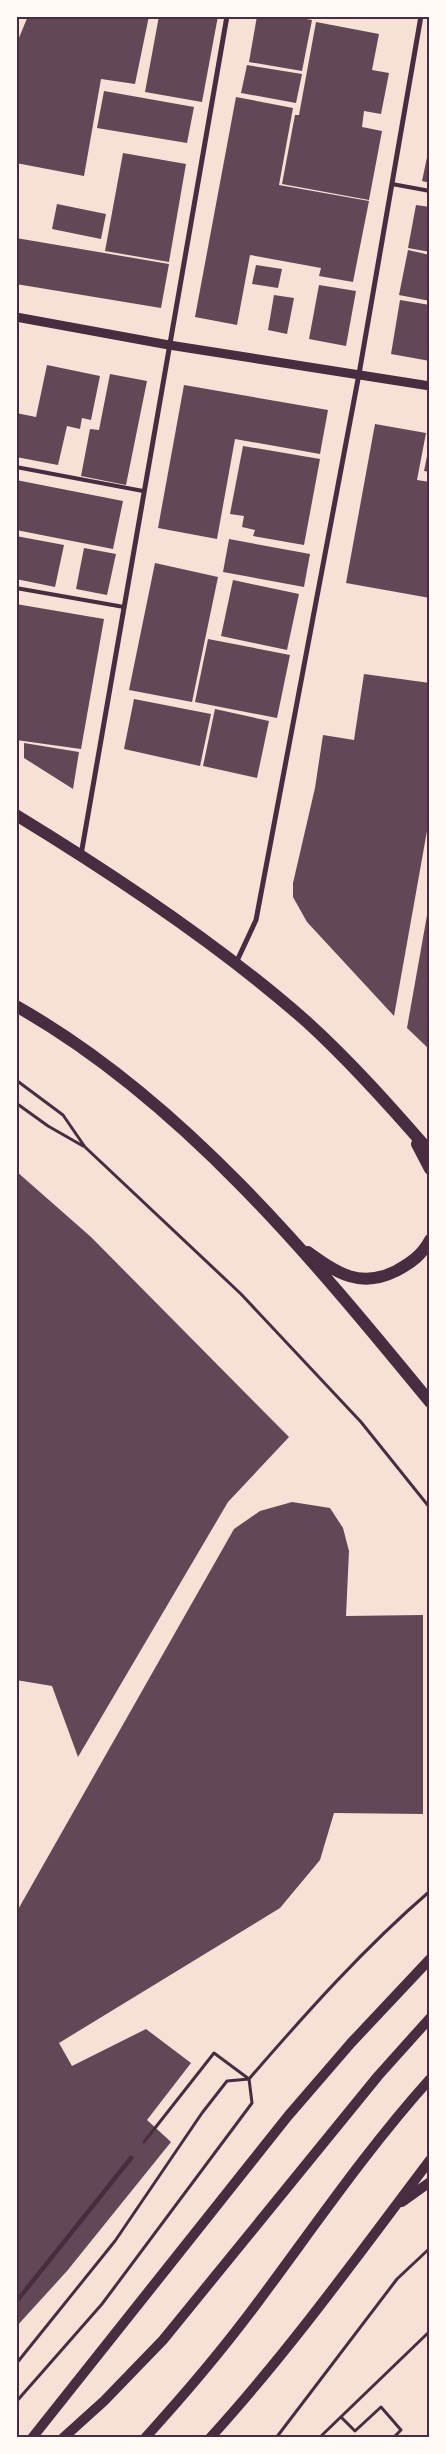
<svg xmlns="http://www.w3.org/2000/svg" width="446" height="2454" viewBox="0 0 446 2454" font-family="'Source Sans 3',sans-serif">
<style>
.building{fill:#644757}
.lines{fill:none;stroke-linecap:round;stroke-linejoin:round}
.path{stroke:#4a2c40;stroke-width:3}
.service{stroke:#4a2c40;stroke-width:4}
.pedestrian{stroke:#4a2c40;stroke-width:4.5}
.minor{stroke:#4a2c40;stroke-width:5}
.tertiary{stroke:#4a2c40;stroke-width:9}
.secondary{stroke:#4a2c40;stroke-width:10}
.primary{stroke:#4a2c40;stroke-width:12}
.neatline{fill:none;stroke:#4a2c40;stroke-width:2}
</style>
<rect width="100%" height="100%" fill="#f7e1d7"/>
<path class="building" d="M28 16H149L135 84 101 79 84 176 16 163V45Z
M159 16H218L202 102 145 92Z
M257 16H289L312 20 302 71 249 62Z
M316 22 379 34 372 70 389 73 381 114 364 111 362 127 382 131 369 200 282 184 295 115H299Z
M247 65 302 74 296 103 241 93Z
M104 91 194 107 187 143 97 128Z
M236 97 293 108 279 185 369 201 353 282 319 276 321 268 250 255 237 325 195 317Z
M429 148H430V183L422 181Z
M123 153 186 164 169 262 105 251Z
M57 204 106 214 101 239 52 229Z
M416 205 430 207V252L408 248Z
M16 238 169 264 161 308 16 284Z
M408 250 430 255V301L399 295Z
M256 265 282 269 278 288 252 284Z
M319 285 356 291 346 346 309 339Z
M274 295 294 298 287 334 268 330Z
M400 300 430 305V361L391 354Z
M47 365 100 376 91 420 82 418 80 429 67 426 58 465 16 457V413L36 417Z
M110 374 147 381 126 485 81 476 90 429 99 430Z
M184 385 328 410 320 454 235 439 217 539 158 528Z
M375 424 426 433 417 480 430 482V598L346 583Z
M243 446 320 459 304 545 253 536 255 530 242 527 244 516 230 514Z
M429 446H430V472L424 471Z
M16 480 123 501 113 549 16 530Z
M16 536 64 545 55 587 16 579Z
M229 539 310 554 304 587 223 572Z
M84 548 116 554 107 595 76 589Z
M155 563 218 577 192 702 129 690Z
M233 580 299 594 287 650 221 636Z
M16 604 104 619 81 749 16 740Z
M208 639 290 655 277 718 195 702Z
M364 674 430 683V814L394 1016 307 922 293 897V883L315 788 323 735 354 740Z
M134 699 211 714 200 766 124 749Z
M215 709 269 721 257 778 203 766Z
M24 743 79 752 73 789 24 758Z
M429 904H430V1050L407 1028Z
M16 1171 91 1237 289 1437 228 1502 78 1757 52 1686 16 1680Z
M292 1502 330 1508 343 1528 349 1551 346 1616 423 1615V1814L334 1813 320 1860 280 1908 59 2043 72 2066 146 2029 191 2063 147 2120 171 2142 67 2271 16 2327V1913L234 1529 260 1511Z"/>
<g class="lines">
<path class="path" d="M16 1080 63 1115 85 1147 241 1294 361 1422 430 1508
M16 1103 48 1126 83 1146
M16 2364 115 2241 202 2113 227 2081 249 2079C306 2013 364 1948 430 1891
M16 2402 102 2304 252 2103 249 2079 214 2053 144 2142
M341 2417 355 2431 381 2407 401 2430 393 2438
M276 2438 397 2279 430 2248
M319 2438 430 2331"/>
<path class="service" d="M392 184 430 191
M16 467 143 491
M16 588 124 607"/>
<path class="pedestrian" d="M16 2302 131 2158"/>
<path class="minor" d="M81 855 227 16
M236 963 256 920 359 374 421 16"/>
<path class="tertiary" d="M16 317 169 345 430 386"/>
<path class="secondary" d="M402 2202 430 2182
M32 2438 288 2116 351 2043 430 1959
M63 2438 104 2401 163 2340 378 2076 430 2018
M145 2438C186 2393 225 2347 261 2298 316 2224 368 2148 430 2079
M210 2438C290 2350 359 2254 430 2160"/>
<path class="primary" d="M16 815C116 876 220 945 307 1022 351 1062 391 1107 430 1152
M16 1006C181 1099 311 1257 430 1402
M417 1144 430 1169
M308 1252C337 1273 360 1289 396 1271 411 1263 422 1255 430 1240"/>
</g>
<rect width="446" height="2454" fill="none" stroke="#fffaf5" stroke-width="35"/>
<rect x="18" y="18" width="410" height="2418" class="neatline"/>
</svg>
